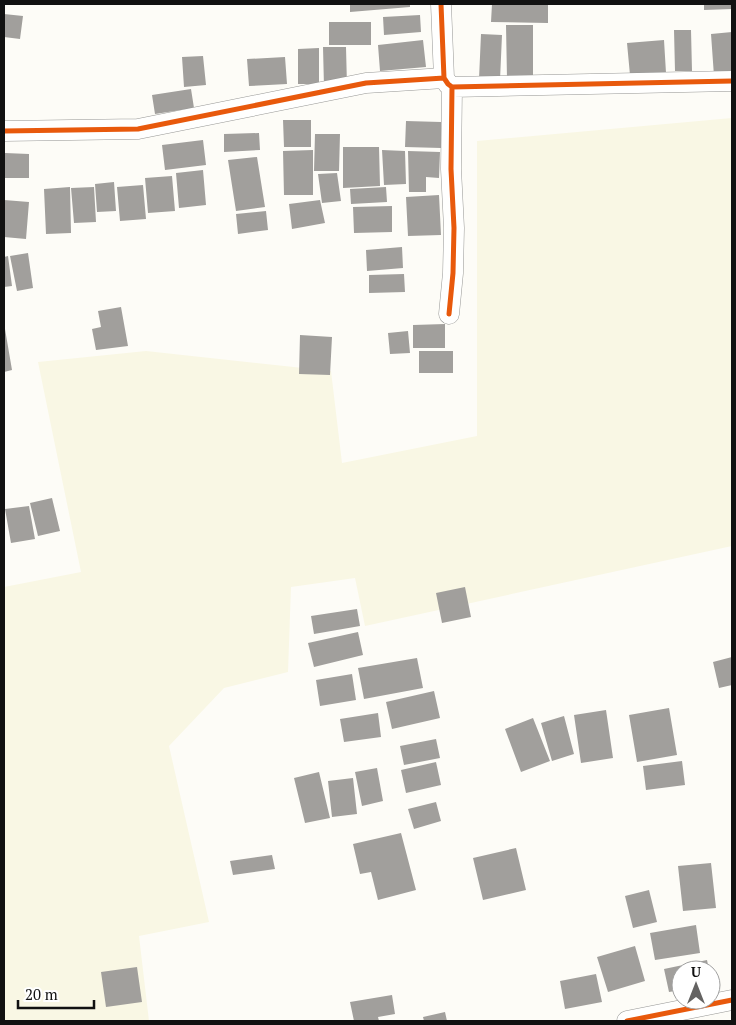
<svg xmlns="http://www.w3.org/2000/svg" width="736" height="1025" viewBox="0 0 736 1025" font-family="'PT Serif',serif">
<style>
.farmland{fill:#f9f7e4}
.building{fill:#a19f9c}
.lines{fill:none;stroke-linecap:round;stroke-linejoin:round}
.street-casing{stroke:#979795;stroke-width:21}
.street{stroke:#fffffe;stroke-width:20}
.cycleway-casing{stroke:#fff;stroke-width:8}
.cycleway{stroke:#e8590c;stroke-width:5}
</style>
<rect width="100%" height="100%" fill="#fdfcf7"/>
<path class="farmland" d="M732 118V546L365 626 355 578 291 587 288 672 224 688 169 746 209 922 139 936 149 1021H4V587L81 572 38 362 146 351 331 371 342 463 477 436V141Z"/>
<path class="building" d="M350 4H410V7L350 12Z
M492 4H548V23L491 22Z
M704 4H732V9L704 10Z
M4 14 23 16 20 39 4 37Z
M420 15 421 32 384 35 383 17Z
M329 22H371V45H329Z
M506 25H533V78L507 79Z
M674 30H691L692 71H675Z
M732 32V75L714 76 711 34Z
M481 34 502 35 500 80 479 79Z
M423 40 426 67 380 71 378 45Z
M664 40 666 73 630 75 627 43Z
M323 47H346L347 86 324 87Z
M319 48V84H298V49Z
M203 56 206 85 184 87 182 57Z
M285 57 287 84 249 86 247 59Z
M191 89 194 108 155 114 152 95Z
M283 120H311V147H284Z
M406 121 441 122V148L405 147Z
M259 133 260 150 224 152V134Z
M315 134H340L339 171H314Z
M203 140 206 165 165 170 162 145Z
M343 147H379L380 186 343 188Z
M313 150V195H284L283 151Z
M382 150 405 151 406 184 384 185Z
M408 151 440 152 439 178 426 177V192H409Z
M5 153 29 154V178H4Z
M257 157 265 207 236 211 228 160Z
M203 170 206 205 179 208 176 173Z
M337 173 341 201 322 203 318 174Z
M172 176 175 211 148 213 145 178Z
M114 182 116 211 97 212 95 184Z
M143 185 146 219 120 221 117 187Z
M70 187 71 233 46 234 44 189Z
M94 187 96 222 74 223 71 188Z
M386 187 387 202 351 204 350 189Z
M439 195 441 235 408 236 406 197Z
M4 200 29 202 26 239 4 237Z
M320 200 325 223 292 229 289 204Z
M392 206V232L354 233 353 207Z
M266 211 268 230 238 234 236 214Z
M402 247 403 268 367 271 366 250Z
M28 253 33 288 17 291 10 256Z
M8 256 12 286 4 287V257Z
M404 274 405 292 369 293V275Z
M121 307 128 346 96 350 92 329 101 327 98 311Z
M445 324V348H413V325Z
M4 329H5L12 370 4 372Z
M408 331 410 353 390 354 388 333Z
M300 335 332 337 330 375 299 374Z
M419 351H453V373H419Z
M52 498 60 531 38 536 30 503Z
M29 506 35 539 11 543 5 509Z
M465 587 471 617 442 623 436 593Z
M357 609 360 626 314 634 311 616Z
M358 632 363 655 314 667 308 643Z
M732 657V685L719 688 713 662Z
M417 658 423 688 364 699 358 668Z
M352 674 356 700 320 706 316 680Z
M434 691 440 718 392 729 386 702Z
M669 708 677 755 637 762 629 715Z
M606 710 613 758 581 763 574 715Z
M378 713 381 737 344 742 340 719Z
M564 716 574 754 552 761 541 723Z
M533 718 550 761 521 772 505 729Z
M436 739 440 758 404 765 400 746Z
M682 761 685 785 646 790 643 766Z
M436 762 441 785 406 793 401 770Z
M377 768 383 801 362 806 355 772Z
M319 772 330 818 305 823 294 778Z
M353 778 357 814 332 817 328 781Z
M436 802 441 821 414 829 408 809Z
M401 833 416 890 378 900 371 872 360 874 353 844Z
M516 848 526 890 483 900 473 858Z
M272 855 275 869 233 875 230 861Z
M711 863 716 908 683 911 678 866Z
M649 890 657 922 633 928 625 896Z
M696 925 700 953 655 960 650 933Z
M635 946 645 981 608 992 597 957Z
M707 960 709 970H681V990L669 992 664 969Z
M137 967 142 1002 106 1007 101 972Z
M596 974 602 1002 565 1009 560 981Z
M392 995 395 1014 378 1017 379 1021H354L350 1002Z
M445 1012 447 1021H424L423 1017Z"/>
<g class="lines">
<defs>
<path id="street" d="M441 4 444 78 448 84 452 87 732 81
M4 131 138 129 366 83 444 78
M449 314 453 273 454 228 451 169 452 87
M627 1021 732 1000"/>
</defs>
<use href="#street" class="street-casing"/>
<use href="#street" class="street"/>
<defs>
<path id="cycleway" d="M441 4 444 78 448 84 452 87 732 81
M4 131 138 129 366 83 444 78
M449 314 453 273 454 228 451 169 452 87
M627 1021 732 1000"/>
</defs>
<use href="#cycleway" class="cycleway-casing"/>
<use href="#cycleway" class="cycleway"/>
</g>
<rect width="736" height="1025" fill="none" stroke="#111111" stroke-width="10"/>
<g transform="translate(696 985)"><circle r="24" fill="#ffffff" stroke="#a0a0a0"/>
<path d="M0-4L9 19L0 12L-9 19Z" fill="#646362"/>
<text y="-8" font-size="14" font-weight="bold" text-anchor="middle" fill="#111111">U</text>
</g>
<path d="M18 1000v8h76v-8" fill="none" stroke="#111111" stroke-width="2.5"/>
<text x="25" y="1000" font-size="15" fill="#111111" stroke="#ffffff" stroke-width="4" paint-order="stroke">20 m</text>
</svg>
